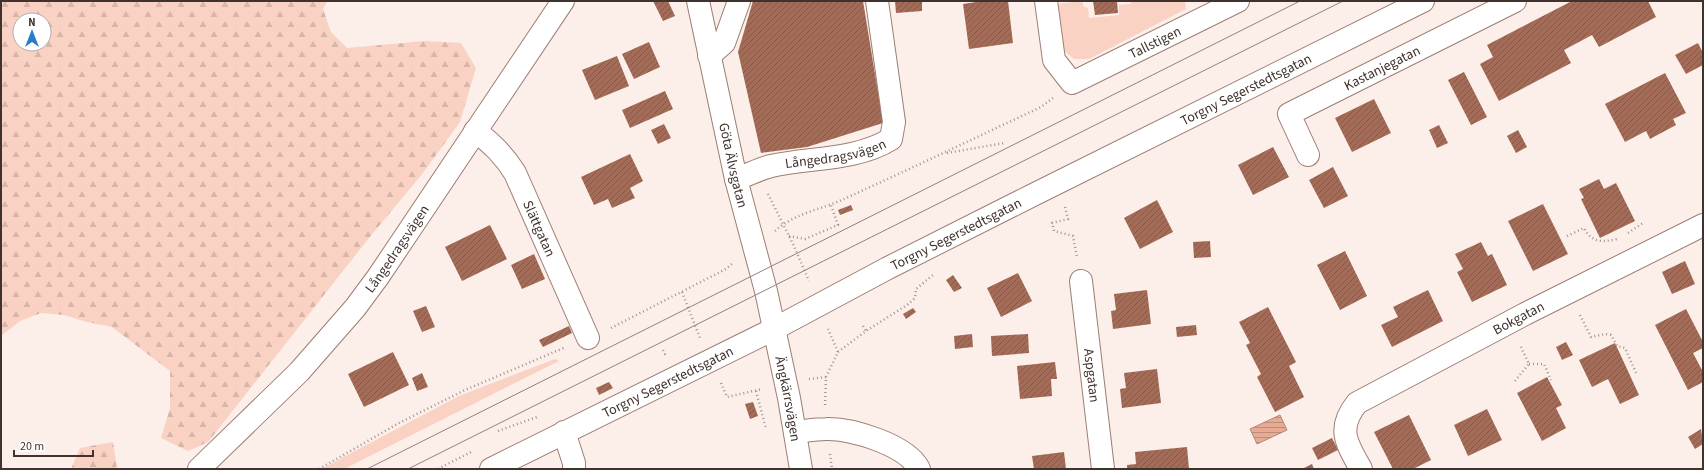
<svg xmlns="http://www.w3.org/2000/svg" width="1704" height="470" viewBox="0 0 1704 470" font-family="'Source Sans 3',sans-serif">
<style>
.green{fill:#fad2c3}
.forest{fill:url(#forest-firs);fill-rule:evenodd}
.water{fill:url(#water-rules);stroke:#b58776}
.building{fill:url(#building-hatch)}
.lines{fill:none;stroke-linecap:round;stroke-linejoin:round}
.minor-casing{stroke:#9d7e73;stroke-width:24}
.path{stroke:#a29490;stroke-width:2.5;stroke-dasharray:1 3;stroke-linecap:butt}
.minor{stroke:#fff;stroke-width:22}
.tram{stroke:#90827e;stroke-width:1}
.labels{text-anchor:middle;stroke-width:4;stroke-linejoin:round;paint-order:stroke}
.street-label{font-size:14px;fill:#40322e;stroke:#fff}
</style>
<defs>
<pattern id="forest-firs" width="22" height="20" patternUnits="userSpaceOnUse"><rect width="22" height="20" fill="#fad2c3"/><path d="M5 1l3.5 6h-7zM16 11l3.5 6h-7z" fill="#d7b5a8"/></pattern>
<pattern id="water-rules" width="6" height="5" patternUnits="userSpaceOnUse"><rect width="6" height="5" fill="#e7ab95"/><path d="M0 2.5h6" fill="none" stroke="#bd8c7a"/></pattern>
<pattern id="building-hatch" width="6" height="6" patternUnits="userSpaceOnUse"><rect width="6" height="6" fill="#a36c58"/><path d="M-1 1l2-2M0 6l6-6M5 7l2-2" fill="none" stroke="#865949"/></pattern>
</defs>
<rect width="100%" height="100%" fill="#fceee9"/>
<path class="green" d="M1082 1 1084 7 1088 8 1089 18 1119 15V5L1131 4V1H1185L1186 9 1089 59H1074L1063 50 1057 4Z
M555 359 559 361 344 469H321L459 396Z"/>
<path class="forest" d="M1 1H327L323 9 331 32 347 48 425 41 461 43 476 68 460 122 423 173 369 238 208 442 188 451 161 438 170 408V371L112 327 87 322 64 315 41 313 20 321 1 336ZM20 20H44V44H20Z
M113 442 117 469H71L80 448Z"/>
<path class="water" d="M1280 415 1287 430 1257 444 1250 429Z"/>
<path class="building" d="M653 1H668L675 16 663 21Z
M753 1H863L883 123 807 147 761 153 738 52Z
M895 1H922V11L896 13Z
M983 1H1008L1013 43 969 49 963 4Z
M1093 1H1117L1118 13 1095 15Z
M1572 1H1648L1656 17 1599 47 1592 35 1564 50 1571 63 1499 101 1480 64 1493 57 1487 45Z
M649 42 660 67 634 79 622 54Z
M1698 43 1703 53V65L1686 74 1675 55Z
M617 56 629 86 595 100 582 70Z
M1464 72 1487 117 1471 125 1448 80Z
M1665 73 1686 113 1673 119 1676 125 1650 139 1646 131 1625 142 1605 104Z
M665 91 673 109 630 128 622 110Z
M1374 99 1391 133 1352 152 1335 118Z
M664 124 671 138 658 144 651 130Z
M1439 125 1448 143 1437 148 1429 130Z
M1518 130 1527 147 1516 153 1507 136Z
M1273 147 1289 177 1253 195 1238 165Z
M630 154 643 181 630 188 635 198 612 208 608 199 594 205 581 177Z
M1333 167 1348 196 1324 208 1309 180Z
M1599 179 1604 189 1616 183 1635 221 1600 238 1581 199 1584 198 1579 189Z
M1157 200 1173 232 1140 249 1124 218Z
M1543 204 1568 254 1533 271 1508 221Z
M851 205 853 210 840 215 838 210Z
M490 225 507 259 462 281 445 247Z
M1210 241 1211 257 1194 258 1193 242Z
M1481 242 1488 256 1492 254 1507 285 1472 302 1457 272 1463 269 1455 254Z
M1345 251 1367 296 1340 310 1317 265Z
M534 254 545 279 522 289 511 265Z
M1685 261 1695 284 1672 294 1662 272Z
M1018 273 1032 301 1001 317 987 288Z
M953 275 962 288 954 292 946 280Z
M1147 290 1151 324 1113 329 1111 311 1116 310 1114 294Z
M1428 290 1443 321 1392 347 1381 325 1398 317 1393 307Z
M426 306 435 327 422 332 413 311Z
M1268 307 1296 362 1289 366 1304 397 1275 412 1257 377 1261 374 1246 345 1250 343 1239 322Z
M913 308 916 312 906 319 903 314Z
M1686 309 1703 342V348L1693 353 1703 372V382L1688 390 1655 325Z
M1196 325 1197 335 1177 337 1176 327Z
M569 326 572 333 543 347 539 340Z
M972 334 973 347 955 349 954 336Z
M1028 334 1029 353 992 356 991 336Z
M1566 342 1573 355 1562 360 1556 347Z
M1615 343 1639 395 1620 404 1608 379 1592 387 1579 360Z
M393 352 409 385 364 407 348 374Z
M1055 362 1057 379H1051L1052 396 1020 399 1017 366Z
M1157 369 1161 403 1122 408 1120 389 1126 388 1124 373Z
M422 373 428 387 417 391 412 378Z
M1547 377 1562 405 1556 408 1566 428 1542 441 1517 393Z
M609 382 613 388 599 395 596 388Z
M753 402 758 416 750 419 745 404Z
M1487 409 1502 440 1468 456 1454 425Z
M1409 415 1431 460 1413 469H1393L1374 432Z
M1701 429 1703 444 1695 449 1688 437Z
M1332 438 1338 450 1318 460 1312 448Z
M1187 447 1189 469H1127V465L1136 464 1135 452Z
M1064 452 1066 469H1034L1032 456Z
M1312 464 1314 469H1302Z"/>
<g class="lines">
<defs>
<g id="minor">
<path id="s1" d="M698 1 736 179 766 291 789 398 801 469"/>
<path id="s2" d="M1046 1 1054 60 1072 83 1238 1"/>
<path d="M709 56 724 43 739 1"/>
<path id="s3" d="M475 131C492 143 504 155 515 173L588 338"/>
<path id="s4" d="M1308 155 1289 114 1515 1"/>
<path id="s5" d="M736 179C748 175 759 169 771 166 811 157 855 161 891 139L894 122 877 1"/>
<path id="s6" d="M1081 281 1103 469"/>
<path d="M564 432 574 463V469"/>
<path d="M795 432C805 431 816 429 826 429 851 428 907 445 919 469"/>
<path id="s7" d="M199 469 299 372 355 308 378 277 563 1"/>
<path id="s8" d="M491 469 774 329 888 268 1035 194 1423 1"/>
<path id="s9" d="M1361 469C1347 444 1336 429 1357 403L1525 314 1703 225"/>
</g>
</defs>
<use href="#minor" class="minor-casing"/>
<path class="path" d="M947 153 1004 143
M768 194 794 246 809 281
M1065 207 1068 219 1052 223 1054 231 1073 236 1077 257
M775 231C793 214 822 209 844 199 910 169 975 138 1041 107L1053 98
M1628 233 1643 223
M789 236 805 239 838 225 831 205
M1567 236 1584 228C1591 242 1602 243 1617 239
M682 292 700 338
M1580 315 1591 337 1605 334 1611 335 1617 346 1625 348 1637 375
M863 326 866 331
M611 328 726 269 733 263
M663 350 665 354 667 353
M838 352 866 331 907 305 915 298 916 289 933 275
M1529 364H1544L1551 380
M809 379 826 377
M1515 381 1529 364 1520 345
M721 383 727 397 762 389
M756 391 766 429
M825 405 826 377 838 352 828 329
M498 431 537 417
M830 454 832 469
M319 469 399 423 465 390 566 347
M438 469 473 451"/>
<use href="#minor" class="minor"/>
<path class="tram" d="M367 469 1300 1
M408 469 1343 1"/>
</g>
<g class="labels">
<g class="street-label">
<text dy="5" stroke="none"><textPath href="#s2" startOffset="181">Tallstigen</textPath></text>
<text dy="5" stroke="none"><textPath href="#s4" startOffset="149">Kastanjegatan</textPath></text>
<text dy="5" stroke="none"><textPath href="#s8" startOffset="845">Torgny Segerstedtsgatan</textPath></text>
<text dy="5" stroke="none"><textPath href="#s5" startOffset="103">Långedragsvägen</textPath></text>
<text dy="5" stroke="none"><textPath href="#s1" startOffset="168">Göta Älvsgatan</textPath></text>
<text dy="5" stroke="none"><textPath href="#s3" startOffset="119">Slättgatan</textPath></text>
<text dy="5" stroke="none"><textPath href="#s8" startOffset="521">Torgny Segerstedtsgatan</textPath></text>
<text dy="5" stroke="none"><textPath href="#s7" startOffset="297">Långedragsvägen</textPath></text>
<text dy="5" stroke="none"><textPath href="#s9" startOffset="255">Bokgatan</textPath></text>
<text dy="5" stroke="none"><textPath href="#s6" startOffset="95">Aspgatan</textPath></text>
<text dy="5" stroke="none"><textPath href="#s8" startOffset="197">Torgny Segerstedtsgatan</textPath></text>
<text dy="5" stroke="none"><textPath href="#s1" startOffset="408">Ängkärrsvägen</textPath></text>
</g>
</g>
<rect width="1704" height="470" fill="none" stroke="#40322e" stroke-width="4"/>
<g transform="translate(32 32)"><circle r="19" fill="#ffffff" stroke="#b3adab"/>
<path d="M0-3L7 15L0 10L-7 15Z" fill="#297ccb"/>
<text y="-6" font-size="11" font-weight="bold" text-anchor="middle" fill="#40322e">N</text>
</g>
<path d="M14 450v6h79v-6" fill="none" stroke="#40322e" stroke-width="2"/>
<text x="20" y="450" font-size="12" fill="#40322e" stroke="#ffffff" stroke-width="3" paint-order="stroke">20 m</text>
</svg>
